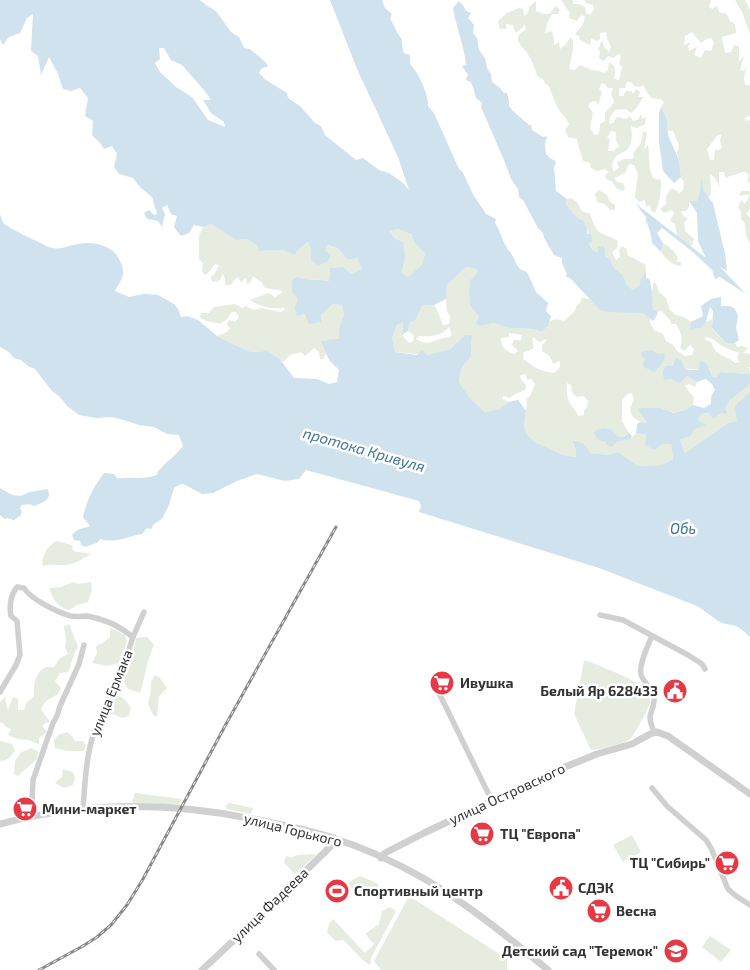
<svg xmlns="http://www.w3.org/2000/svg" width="750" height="970" viewBox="0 0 750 970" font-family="'Exo 2',sans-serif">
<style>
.green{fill:#e6ecdf;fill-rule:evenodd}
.water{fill:#cfe2ee;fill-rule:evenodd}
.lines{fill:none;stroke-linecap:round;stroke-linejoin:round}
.minor{stroke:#d0d0d0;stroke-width:5.5}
.tertiary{stroke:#d0d0d0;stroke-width:7}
.rail-casing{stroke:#888;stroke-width:3}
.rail{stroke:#fff;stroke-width:1;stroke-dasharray:4;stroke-linecap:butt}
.labels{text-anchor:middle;stroke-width:5;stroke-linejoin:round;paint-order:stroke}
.poi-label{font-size:14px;font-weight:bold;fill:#333;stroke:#fff;text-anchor:start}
.street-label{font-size:14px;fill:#333;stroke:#fff}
.water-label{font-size:15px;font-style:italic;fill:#3f7597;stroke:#fff}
</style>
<rect width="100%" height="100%" fill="#fff"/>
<path class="green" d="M561 0H573V4H579L585 7 586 13 590 15 594 9 593 5 586 3 585 0H711L709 6 712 9 717 6 719 12 727 14 730 21 735 24 736 33 722 37 725 53 731 52 734 45 739 46V62L744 56 740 70 744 71 747 65 744 78 745 85H750V116L746 117 744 119 748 121 750 120V182L747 183 749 175 744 171C738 175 732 174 726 178L724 172H719V187L716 179 710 174 711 192 709 198 704 191 701 180 700 189 697 201H689V207L686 211H681L684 217 688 218 684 223 685 231 694 239 691 247 677 236 675 224 670 220 674 214 672 210 664 213 660 209 666 204V197L670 189H674L679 193 683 190 684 183 681 177 679 160 677 153 679 145 673 131H668L667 119 661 107 664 102 660 99C649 100 648 93 643 85L640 87 634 86 631 82H627L625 88H619V96H623L626 91H631L633 94 636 89 640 92 638 97H644C639 102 637 109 631 113L626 109 615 110 610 117 609 124 613 123 617 117 626 119 630 116 633 121 638 120 641 114 642 119 646 117 645 124 637 128 631 126C632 134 633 143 627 150 625 152 622 152 619 154 613 158 611 165 613 172L619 168 617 162 624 159H633L634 152 641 143 643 131 647 133 644 150 648 145C650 156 648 168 653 178L661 180C661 191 660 203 655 213L651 211 650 205 646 207 645 200 639 202 635 197 638 174 634 165 629 164 625 173 614 178 617 182 623 183 625 189 623 191 616 188 612 181 606 179 605 175 609 172 605 169 597 171 591 168 590 163 583 161C582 153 578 148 577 139L568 137 565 130 569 124C566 117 563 116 559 110 555 103 552 94 549 86L545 83 543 79 537 76C535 68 532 60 527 53 524 48 518 44 518 39 518 34 522 32 526 30L525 25 516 33 514 29 513 25 506 24V29H500L498 21 507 13 519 8 523 9 524 16 528 13 529 7 536 1V11L544 14H549L556 6 560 10 558 14H552L547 23 545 33 552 31 554 40V45L559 42 560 49 566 44 570 37 573 40V50L569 69 575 70 580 65 592 70 599 71 604 73 608 70 609 62 614 66 615 71 614 79 619 80 622 67 619 64 621 55 618 54 613 58 608 56 604 61 599 58 600 51 598 49 602 40 604 47 609 52 611 47 607 38 606 32 600 33V39L596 41 591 38 590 45 580 40 579 36 575 34 582 26 585 17 581 15 577 21 569 18 570 13ZM692 32 701 43 706 39 711 38 714 43 711 51 705 50 701 58 694 55 697 47 689 51 688 46 691 42 684 45 685 36ZM602 83 605 84 608 88H613L611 94 614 102 605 113V121L600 124 599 134 594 135 590 128 593 113 588 106 590 102 596 101 598 106 602 92 599 89ZM611 131 616 132V140L619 146 614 151H608L610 139 607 138ZM722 134 720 141 722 147 720 150 715 149 714 160H710L707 149 717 136Z
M735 0H745L750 10V34L742 12Z
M599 190 607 195 610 202 615 205V210H610L605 204 597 202 595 194Z
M741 191H750V209L746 214 750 218V243L746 236 745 223 741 219V212L738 207 741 200 745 204 749 197 748 194 739 196Z
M571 198 577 202 582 211 590 214C593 221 595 231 603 234 609 237 611 236 618 241L617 248 612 252 616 260 620 257 619 250 622 246 627 249V255C634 257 638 262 645 264L646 272 641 278 639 287 633 290 626 284 623 275 615 269 609 259 593 250 589 242 587 227 583 220 577 218 566 204 567 199Z
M211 224 236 240 247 239 258 245 259 251 282 250 295 255 299 249 308 242 311 251 325 250 327 245 339 249 348 260 357 258 362 269 352 274 343 267 330 268 329 281C318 279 308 281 297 277L298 299 297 316 305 314 321 315 333 304 342 305 344 315 339 327V339L322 341 326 354 323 359H320L319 352 314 348 305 356 301 352 290 355 283 362 279 358 267 351 251 352 237 346 217 336 227 332 230 328 227 324 229 320 235 322 239 317 236 312H232L227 319 220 324C212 321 207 323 200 317L201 313H209L214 307 235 304 242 308 246 306 254 310 261 308 281 312 285 310 284 308C272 309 260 307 250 300L269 293 275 297 280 294 283 291 265 288 261 282 253 276 251 281 247 285 246 278 241 282 238 277 234 280 231 285H225V278L223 274 219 281 213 282 210 278 215 273 219 265 215 264 207 274 204 275 202 270 203 263 199 259V236L203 227Z
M398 229 411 234 415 243 425 254 423 265 408 277 402 274 405 257 389 231Z
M663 243C670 247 675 251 678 258L676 261 681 262V266C673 266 665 258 661 252Z
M466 267 476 269 477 273 470 280V305L479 317 480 326 494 323 509 328 533 329 542 332 548 326 550 321 557 319 564 321 574 312 577 305 581 302V298C596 298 594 308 604 311 614 313 637 310 644 313 646 315 648 317 650 319V323L654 330 663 334 666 341 673 345 677 351 685 356 692 355 694 349 690 345 684 351 680 348C684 338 681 333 676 324H671L670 320 661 311 658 312 653 309C652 300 651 291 654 282L656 284 659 292 666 298 670 310 676 315 684 317 691 322V330L696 328H703L706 322 712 319V329L726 343H735L737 347 742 346 748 348 743 353 750 354V367H749L750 374 720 372 716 377 712 376 710 368C696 371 686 369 673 366L664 380 671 379 677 381 687 376 697 382 695 387 689 384 685 386 694 398 693 405C681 415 676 414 661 408L643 417 647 424C634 420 625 414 634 400L632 393 627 394 622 401V421L629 433 624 437H618L612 430 606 441 614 443 621 440 631 439 636 433 647 435 662 444H671L673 459 662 465 638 466 618 452 609 455 591 453 583 443 574 440 576 451V457L563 455 535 442 525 434 524 426 527 404 526 399 530 396 535 384 531 379 527 380 526 374 521 375 520 378 526 385 525 390 515 394 510 398 503 396 502 399 509 402 500 409 485 412 470 398 459 382 461 369 471 356 472 335H465L450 349 427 355 395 352 392 338 397 325 403 323 402 335 409 343 413 341 414 336 408 331 409 323 415 321 422 306 434 305C439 312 440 318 443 325L449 324 450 317C444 308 446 295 447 285ZM449 327 452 335C448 338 445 337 440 339 430 342 427 346 416 339L419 336C430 337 442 336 449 327ZM509 333 522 335 521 340H514L512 345 518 351 514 354C506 351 501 348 501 338L509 337ZM533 337 540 342 545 339 547 340 542 345V351C548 354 551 357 553 364L560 361V367L554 373C541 371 532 367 523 358L524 352 531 350 534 348 532 339ZM707 337C716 339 716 343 722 346 727 349 734 351 739 353L737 358 740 362 735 363C725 354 717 358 711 342L704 339ZM567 383 571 385 572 392 576 397 584 396 588 401 587 407 584 411V415L578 416C576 411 574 409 571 405 567 400 566 390 567 383Z
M748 384H750V392L745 396 737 421 728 423 685 453 680 440 691 436 695 429 705 425 698 420 701 414 710 413 725 408 730 400Z
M56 541 72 545 73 551 91 554C82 559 74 565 64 565 57 565 51 564 43 566L42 562C45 551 46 548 56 541Z
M73 582 78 584 91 582 92 590 88 602 77 605 69 610C56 606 54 600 49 588L61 587Z
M69 624 78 647C72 655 73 662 68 672L60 673 55 681 61 688 58 694 46 701 41 709 50 722 45 723 42 726 47 732 39 738V744L28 740 17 739 8 735 11 729 6 727 3 723 0 722V702L5 697 6 704 8 710 13 697 18 699V710H24L27 702 34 697C33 687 35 671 46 667 48 667 51 667 54 667L60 658 68 654 65 647 66 641 64 626Z
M110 628 125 635 127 642 119 663 107 666 92 663 97 653 96 646 103 643 110 637Z
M147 637 154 645C147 660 145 677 140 693L128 689 124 682 128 669 133 656 136 638Z
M584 660C596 664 642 682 647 691 649 694 650 700 650 702 648 710 635 735 629 740 622 744 603 748 595 750L594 749 591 750 574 714Z
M155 675 160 678 167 688 159 696 157 717 153 715 148 704 151 690V682Z
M117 695C124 698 127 702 131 708L129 716 122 718 107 712 113 698Z
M67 732 72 736 75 741H83L86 746 83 751H67L55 748 54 740 58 735Z
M0 741 12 744 15 751C11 756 7 761 0 761Z
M31 748 38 751 37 759 18 776 14 774 15 761 21 752 25 751Z
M63 769 73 772 75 778 73 785 64 788 55 783 62 777Z
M135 793 182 799 179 805 134 803 132 801Z
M229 803 253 808 251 814 227 809 226 805Z
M632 835 641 852 623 862 613 845Z
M315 854V856L295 874 285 864 284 860 287 856 292 858 296 855Z
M360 876 377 883 379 887 372 897 362 890 352 889 349 884 352 880Z
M409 896 507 959V970H381L374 961Z
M390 907 395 910V913L371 958 370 965 364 961 343 940 335 941 327 932 329 924 333 919 365 953 374 944 365 934 379 924 382 911Z
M710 936 731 950 721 962 702 947Z"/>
<path class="water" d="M0 0H200L206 5 216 11 231 32 239 37 244 48 250 49C256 55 264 59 268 66L261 69 259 73 266 80 287 93 288 98 300 106 315 123 321 126 325 135 356 160 363 158 379 170 389 173 402 182 409 190 398 157 357 69 330 0H382L385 8 392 14 390 18 397 32 402 40V46L404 53 410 55V64C418 71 429 96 428 106L434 113 459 169 462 171 474 196 486 214 496 219 495 223C501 232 502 240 507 248 510 253 509 250 512 255 518 264 515 268 527 272L536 292 548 303 546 311 551 316 548 326 542 332 533 329 509 328 494 323 480 326 476 323 479 317 470 305 469 291 470 280 477 273 476 269 466 267 447 285 446 299 434 305 422 306 415 321 409 323 408 331 402 335 403 323 397 325 392 338 395 352 417 355 422 350 427 355 450 349 465 335H472L471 356 461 369 459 382 470 398 485 412 500 409 509 402 518 400 526 411 524 426 526 434 535 442 563 455 576 457V451L573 440 583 443 591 453 609 455 618 452 638 466 662 465 673 459 671 444H662L654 450 645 445 647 435 636 433 637 424 640 422 647 423 638 409 645 408H661L674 413 686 410 693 405 704 408 711 404V397L715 390 712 384 706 379 697 382 687 376 680 383 671 379 664 380 663 372 665 366H673L676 358 682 361 684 368 688 370H699L700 361C707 362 710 369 712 376L716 377 720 372 750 374V384L730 400 725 408 727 414 721 413 713 419 709 413 701 414 698 420 706 425 695 429 691 436 680 440 685 453 728 423 737 421 735 406 745 396 750 392V637C745 632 740 627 733 625 727 624 723 624 718 621 711 616 705 611 697 606L599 568 419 512 421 506 419 501 306 470 299 479 285 481 257 474 237 481 213 493 202 494 189 487 183 484 179 485 174 488 169 505 162 519 154 524 151 529 147 528 142 534C128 536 115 544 100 539L97 543 85 547 81 545 80 541 74 540 72 535C78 528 83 529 90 526L83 517C86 502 94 486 104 473L114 474 117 478C123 479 128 477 133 478 142 478 148 478 157 475L158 471C162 468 163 465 167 462 174 456 177 453 183 446L179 435 167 434 154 427 139 425 124 420 111 417 96 418 79 415 67 406 59 396 52 391 35 369 28 366 21 360 14 358 9 352 0 347V214L3 223C15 231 27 237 41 243 44 245 48 247 52 248 60 250 70 245 78 244 93 241 112 245 119 259 127 274 122 278 115 291L129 297 143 294 158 295 174 304 178 309 181 317 187 316 198 320 217 336 237 346 251 352 267 351 279 358 294 378 317 379 329 384 337 382 339 370 329 360 321 341 333 339H339V327L344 315 342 305 333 304 321 315V322L309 324 305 314 297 316 295 307 298 299 292 292V281L297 277C307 281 318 279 329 281L330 268 343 267 352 274 362 269 357 258 348 260 339 249 328 245 325 250 330 256 327 262 318 265 311 260V251L308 242 299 249 295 255 282 250 259 251 257 245 247 239 236 240 211 224 203 227 194 225 189 233 181 236 174 227 177 216 171 214 167 205 162 208 165 214 162 227 158 221 147 219 144 213 149 210 154 215 157 214 152 197 140 187 133 178 119 174 114 167 117 154 112 146 104 149 101 144 92 135 93 121 85 116 88 98 80 88 71 91 63 89 58 74 49 57 41 75 38 56 31 51 33 14 27 18 20 33 9 37 3 45 0 39ZM159 48H164L171 60 182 65 204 90 211 100H203L211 113 224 122 225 127 208 120 192 97 176 87 160 72 155 63 160 59ZM398 229 411 234 415 243 425 254 422 265 408 277 402 273 405 257 403 242 395 239 389 231Z
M459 1 463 5 466 11 471 13 468 18 474 25 473 33 477 38 479 50 485 58 487 68 491 74 492 82 499 87 504 93H507L509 100V106L513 111 529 125H531L532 130 543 137 547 136 545 145 546 154 551 159 556 161 554 168 556 191 567 199 566 204 577 218 583 220 587 227V234H591L592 241 589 243 593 250 598 253V247L603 246 605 250V256L609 259 615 269 623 275 626 284 633 290 639 286 641 278 646 272V278L649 279C653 289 652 299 653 309L658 312 657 315 653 321 643 313 609 312 600 310 570 278 566 277 567 274 562 263V258L554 255 544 238 543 233 538 228 523 200 519 197 518 189 511 179 504 160 481 107 482 103 476 98 474 90 471 82 466 80 468 75 462 66 466 65C464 45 456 27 453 8Z
M661 107 667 119 668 135 679 160 681 177 674 183 663 171 659 142V113Z
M701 178 704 191 713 203 725 254 727 271 720 267 746 294 720 277 715 279 712 270 694 253 662 228 657 233 663 243 661 252 652 243 650 231 646 221V217L635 203 706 258 698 241 697 213 689 201H697L700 189Z
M721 297V306H730L735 309 738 316 736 328 739 340 735 343H726L712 328 713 311 710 307 706 322 703 328H696L690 331 691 322 703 316 701 306 711 299Z
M652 350 658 354 664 353C667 361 659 367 654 372L644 367 643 362 646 359 642 356 641 352Z
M603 428 612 430 618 437H624L629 433 632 436 631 439C623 441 617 439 612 447L607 445 605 441 598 440 594 433 596 430Z
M0 488 12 495 21 496 30 492 47 489C54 500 41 503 33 506L30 504 22 505 20 508 22 512 20 516 14 520 7 518 5 519 0 515Z"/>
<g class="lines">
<path class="minor" d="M600 615 623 620 688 655 702 664 705 669
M652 636C648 645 637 668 642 677 646 684 652 689 654 698 655 705 651 710 650 717 650 722 652 727 654 732
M438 691 492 801
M0 692 16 665 20 655 17 621 11 616C9 605 10 596 17 587L24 588C30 599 59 613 71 616 76 617 82 616 87 616 92 617 97 618 102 620 114 623 124 630 133 637
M652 788 667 806 706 840 711 848 728 889 736 896 750 905
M83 809C85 782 86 755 95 729L124 664 133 637 144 612
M34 816 32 802 33 780 53 723 57 716 60 706 79 664 84 645
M259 954 274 970"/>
<path class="tertiary" d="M0 824C86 801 176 802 263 821 287 826 310 830 333 838 364 848 395 862 423 878 468 904 508 937 548 970
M381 858 385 853 424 833 560 769 597 754 632 744 650 734 657 732 668 736 750 794
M202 970 249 926 330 847 334 838"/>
<defs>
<path id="rail" d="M39 970 83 946 97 937 111 925 127 905 143 879 225 726 336 527"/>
</defs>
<use href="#rail" class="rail-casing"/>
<use href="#rail" class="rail"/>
</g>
<defs>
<symbol id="supermarket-disc" viewBox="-11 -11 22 22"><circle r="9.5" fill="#e63946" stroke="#fff"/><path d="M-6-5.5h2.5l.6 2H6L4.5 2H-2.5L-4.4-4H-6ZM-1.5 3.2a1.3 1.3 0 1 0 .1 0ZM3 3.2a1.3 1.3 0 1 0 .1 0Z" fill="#fff"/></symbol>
<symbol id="civic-disc" viewBox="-11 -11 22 22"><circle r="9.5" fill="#e63946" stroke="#fff"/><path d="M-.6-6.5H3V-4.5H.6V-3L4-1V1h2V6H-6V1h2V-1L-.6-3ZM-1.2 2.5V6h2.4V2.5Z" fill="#fff"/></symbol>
<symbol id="stadium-disc" viewBox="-11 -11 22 22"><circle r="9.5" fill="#e63946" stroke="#fff"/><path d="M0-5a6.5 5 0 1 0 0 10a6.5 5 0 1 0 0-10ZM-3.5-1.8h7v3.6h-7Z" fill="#fff"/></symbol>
<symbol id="school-disc" viewBox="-11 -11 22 22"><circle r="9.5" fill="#e63946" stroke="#fff"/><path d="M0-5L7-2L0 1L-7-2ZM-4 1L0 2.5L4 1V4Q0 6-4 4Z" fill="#fff"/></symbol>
</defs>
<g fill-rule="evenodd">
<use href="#supermarket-disc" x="428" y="669" width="28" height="28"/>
<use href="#civic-disc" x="661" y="677" width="28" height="28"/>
<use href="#supermarket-disc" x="11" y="795" width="28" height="28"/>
<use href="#supermarket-disc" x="468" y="820" width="28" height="28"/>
<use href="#supermarket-disc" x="713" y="849" width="28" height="28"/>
<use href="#civic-disc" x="547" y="874" width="28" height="28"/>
<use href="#stadium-disc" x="323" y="877" width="28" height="28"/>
<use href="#supermarket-disc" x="585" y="897" width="28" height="28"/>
<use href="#school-disc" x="662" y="937" width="28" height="28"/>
</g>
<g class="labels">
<g class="poi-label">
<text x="460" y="688">Ивушка</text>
<text x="658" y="696" text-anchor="end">Белый Яр 628433</text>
<text x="42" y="814">Мини-маркет</text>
<text x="500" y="839">ТЦ "Европа"</text>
<text x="710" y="868" text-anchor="end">ТЦ "Сибирь"</text>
<text x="578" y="893">СДЭК</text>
<text x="354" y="896">Спортивный центр</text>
<text x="616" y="916">Весна</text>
<text x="658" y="956" text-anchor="end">Детский сад "Теремок"</text>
</g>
<g class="street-label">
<text transform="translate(111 693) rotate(-68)" y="5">улица Ермака</text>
<text transform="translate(507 794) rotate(-25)" y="5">улица Островского</text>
<text transform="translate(293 830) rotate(14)" y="5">улица Горького</text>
<text transform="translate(270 905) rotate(-44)" y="5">улица Фадеева</text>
</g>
<g class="water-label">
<text transform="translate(364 450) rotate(16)" y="5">протока Кривуля</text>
<text x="683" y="534">Обь</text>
</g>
</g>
</svg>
